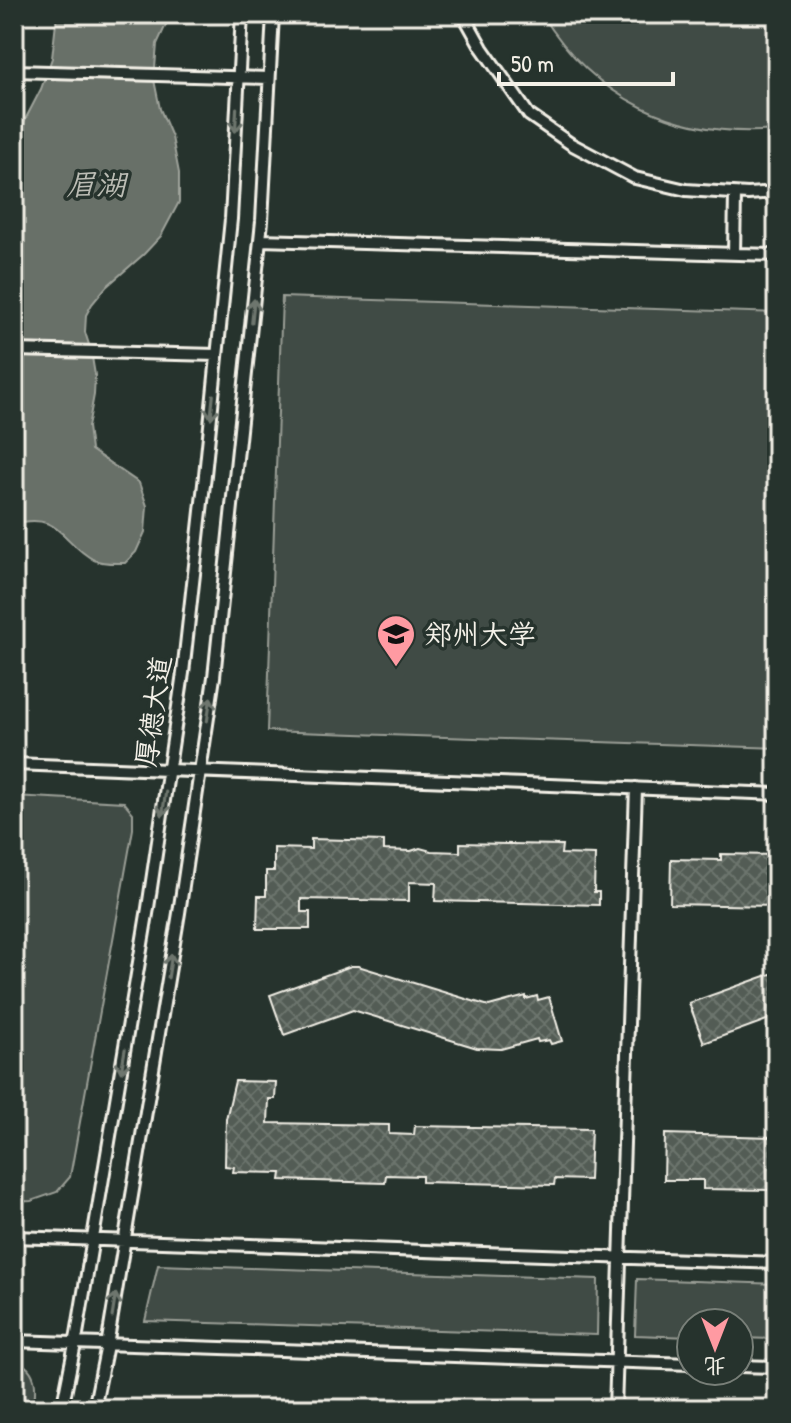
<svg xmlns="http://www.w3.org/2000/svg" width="791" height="1423" viewBox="0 0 791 1423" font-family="'Patrick Hand','LXGW WenKai TC',sans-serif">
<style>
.green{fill:#414b45;stroke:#9a9e96;stroke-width:2}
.water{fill:#676f68;stroke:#9fa39b;stroke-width:2}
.building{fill:url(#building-cross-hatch);stroke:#f4f1e8;stroke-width:2}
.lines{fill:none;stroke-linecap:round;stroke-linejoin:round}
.service-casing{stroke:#f4f1e8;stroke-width:16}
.service{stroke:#26332d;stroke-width:10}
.oneway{stroke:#6e766e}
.labels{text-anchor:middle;stroke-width:7;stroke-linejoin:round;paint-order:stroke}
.poi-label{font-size:28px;fill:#f4f1e8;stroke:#26332d;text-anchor:start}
.street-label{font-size:28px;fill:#f4f1e8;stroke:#26332d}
.water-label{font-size:30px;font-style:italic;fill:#bcbdb5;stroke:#26332d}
</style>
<defs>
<pattern id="building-cross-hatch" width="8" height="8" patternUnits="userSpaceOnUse" patternTransform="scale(2)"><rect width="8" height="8" fill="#525c55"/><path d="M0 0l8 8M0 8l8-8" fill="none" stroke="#6c746d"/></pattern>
</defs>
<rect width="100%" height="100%" fill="#26332d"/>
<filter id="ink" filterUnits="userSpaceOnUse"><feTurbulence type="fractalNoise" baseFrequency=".0125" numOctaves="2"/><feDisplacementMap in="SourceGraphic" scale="16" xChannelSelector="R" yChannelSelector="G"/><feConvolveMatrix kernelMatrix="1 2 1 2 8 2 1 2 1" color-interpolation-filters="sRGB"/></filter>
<g filter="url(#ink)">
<path class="green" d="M542 14H777V130C678 139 594 99 542 14Z
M282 297 777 313V748L267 731Z
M14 796 124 802 133 813V829L70 1177 57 1192 31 1201 14 1202Z
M158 1265 598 1279 597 1335 145 1321Z
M637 1279 777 1284V1339L739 1338V1323H691V1337L635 1335Z
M14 1360C38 1368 37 1387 33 1409H14Z"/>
<path class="water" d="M57 14H171L157 44 154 80 160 109 172 137 179 173V202L161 236 144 254 106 287 92 304 86 315 85 332 91 351 95 375 94 395 88 427 91 450 139 483 147 506 145 532 136 552 125 563C115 563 103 564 94 560 61 542 60 511 14 524V141L41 89 52 58Z"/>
<path class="building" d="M311 839 384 841V850L411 851 420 848 431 851 460 852V843L562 845 561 854 595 855 594 892H599V905L435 901 436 883 409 882V901L301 899V912H310V929H257L258 896H266V871H274V848L311 849Z
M721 854 777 855V906L670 904 671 859 721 860Z
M351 966H358L489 1006 526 996V999L537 996 538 1000 549 997 562 1041 551 1044 549 1040 538 1042 537 1039 501 1049 477 1048 353 1010 284 1035 270 995Z
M771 974H777V1020L772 1018 704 1043 689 1003Z
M235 1081 276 1082 275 1099H269L268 1123 389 1125V1134L414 1135 415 1126 591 1129 589 1180 555 1179 554 1185 422 1182V1176L386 1175 385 1183 280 1180 281 1173 233 1172 234 1167 225 1166 226 1119Z
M665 1134 775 1137V1141H777V1162H773L772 1190 703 1189V1180H664Z"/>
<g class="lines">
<defs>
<path id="service" d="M463 14 482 48 529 115 571 144 635 178 686 190 748 194 777 192
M14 71 269 78
M260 240 777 255
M734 254 735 194
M14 350 217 355
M14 764 777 794
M14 1237 777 1263
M14 1341 691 1364
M739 1366 777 1367
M62 1409 77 1334 148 908 183 673 205 475 231 219 242 14
M94 1409 108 1340 179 913 214 677 262 221 273 14
M615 1409 636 788"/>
</defs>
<use href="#service" class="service-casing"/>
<use href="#service" class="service"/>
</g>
<defs><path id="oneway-shaft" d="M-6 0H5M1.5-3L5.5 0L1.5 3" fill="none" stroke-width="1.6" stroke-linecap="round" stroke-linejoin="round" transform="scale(2)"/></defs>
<g class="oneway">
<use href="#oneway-shaft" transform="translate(236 120) rotate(93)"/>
<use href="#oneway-shaft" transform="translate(253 311) rotate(-84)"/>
<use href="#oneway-shaft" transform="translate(212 407) rotate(96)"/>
<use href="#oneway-shaft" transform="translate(209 709) rotate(-82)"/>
<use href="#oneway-shaft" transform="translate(164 804) rotate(98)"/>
<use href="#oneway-shaft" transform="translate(170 966) rotate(-81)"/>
<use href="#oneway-shaft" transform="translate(123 1061) rotate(100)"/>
<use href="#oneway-shaft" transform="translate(114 1305) rotate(-81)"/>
</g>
</g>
<defs>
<symbol id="university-pin" viewBox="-11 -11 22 30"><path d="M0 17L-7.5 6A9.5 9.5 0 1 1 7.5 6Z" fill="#ff9aa2" stroke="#26332d"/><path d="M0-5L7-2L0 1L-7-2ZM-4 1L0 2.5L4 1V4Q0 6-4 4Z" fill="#111"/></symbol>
</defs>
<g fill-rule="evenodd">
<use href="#university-pin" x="374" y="612" width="44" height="60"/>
</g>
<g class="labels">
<g class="poi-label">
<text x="424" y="644">郑州大学</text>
</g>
<g class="street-label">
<text transform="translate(153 711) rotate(-82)" y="10">厚德大道</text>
</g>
<g class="water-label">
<text x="96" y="195">眉湖</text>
</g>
</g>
<rect width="791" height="1423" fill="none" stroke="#26332d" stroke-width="48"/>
<rect x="24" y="24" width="743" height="1375" fill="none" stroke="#f4f1e8" stroke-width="3" filter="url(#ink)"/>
<g transform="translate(715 1347) rotate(180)"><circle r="38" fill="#26332d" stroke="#787f78" stroke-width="2"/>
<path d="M0-6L14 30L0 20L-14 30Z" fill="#ff9aa2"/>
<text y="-12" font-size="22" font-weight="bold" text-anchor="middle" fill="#f4f1e8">北</text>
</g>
<path d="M499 72v12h174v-12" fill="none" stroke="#f4f1e8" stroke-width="4"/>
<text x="511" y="72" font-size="24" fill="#f4f1e8" stroke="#26332d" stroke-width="6" paint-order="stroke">50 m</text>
</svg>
